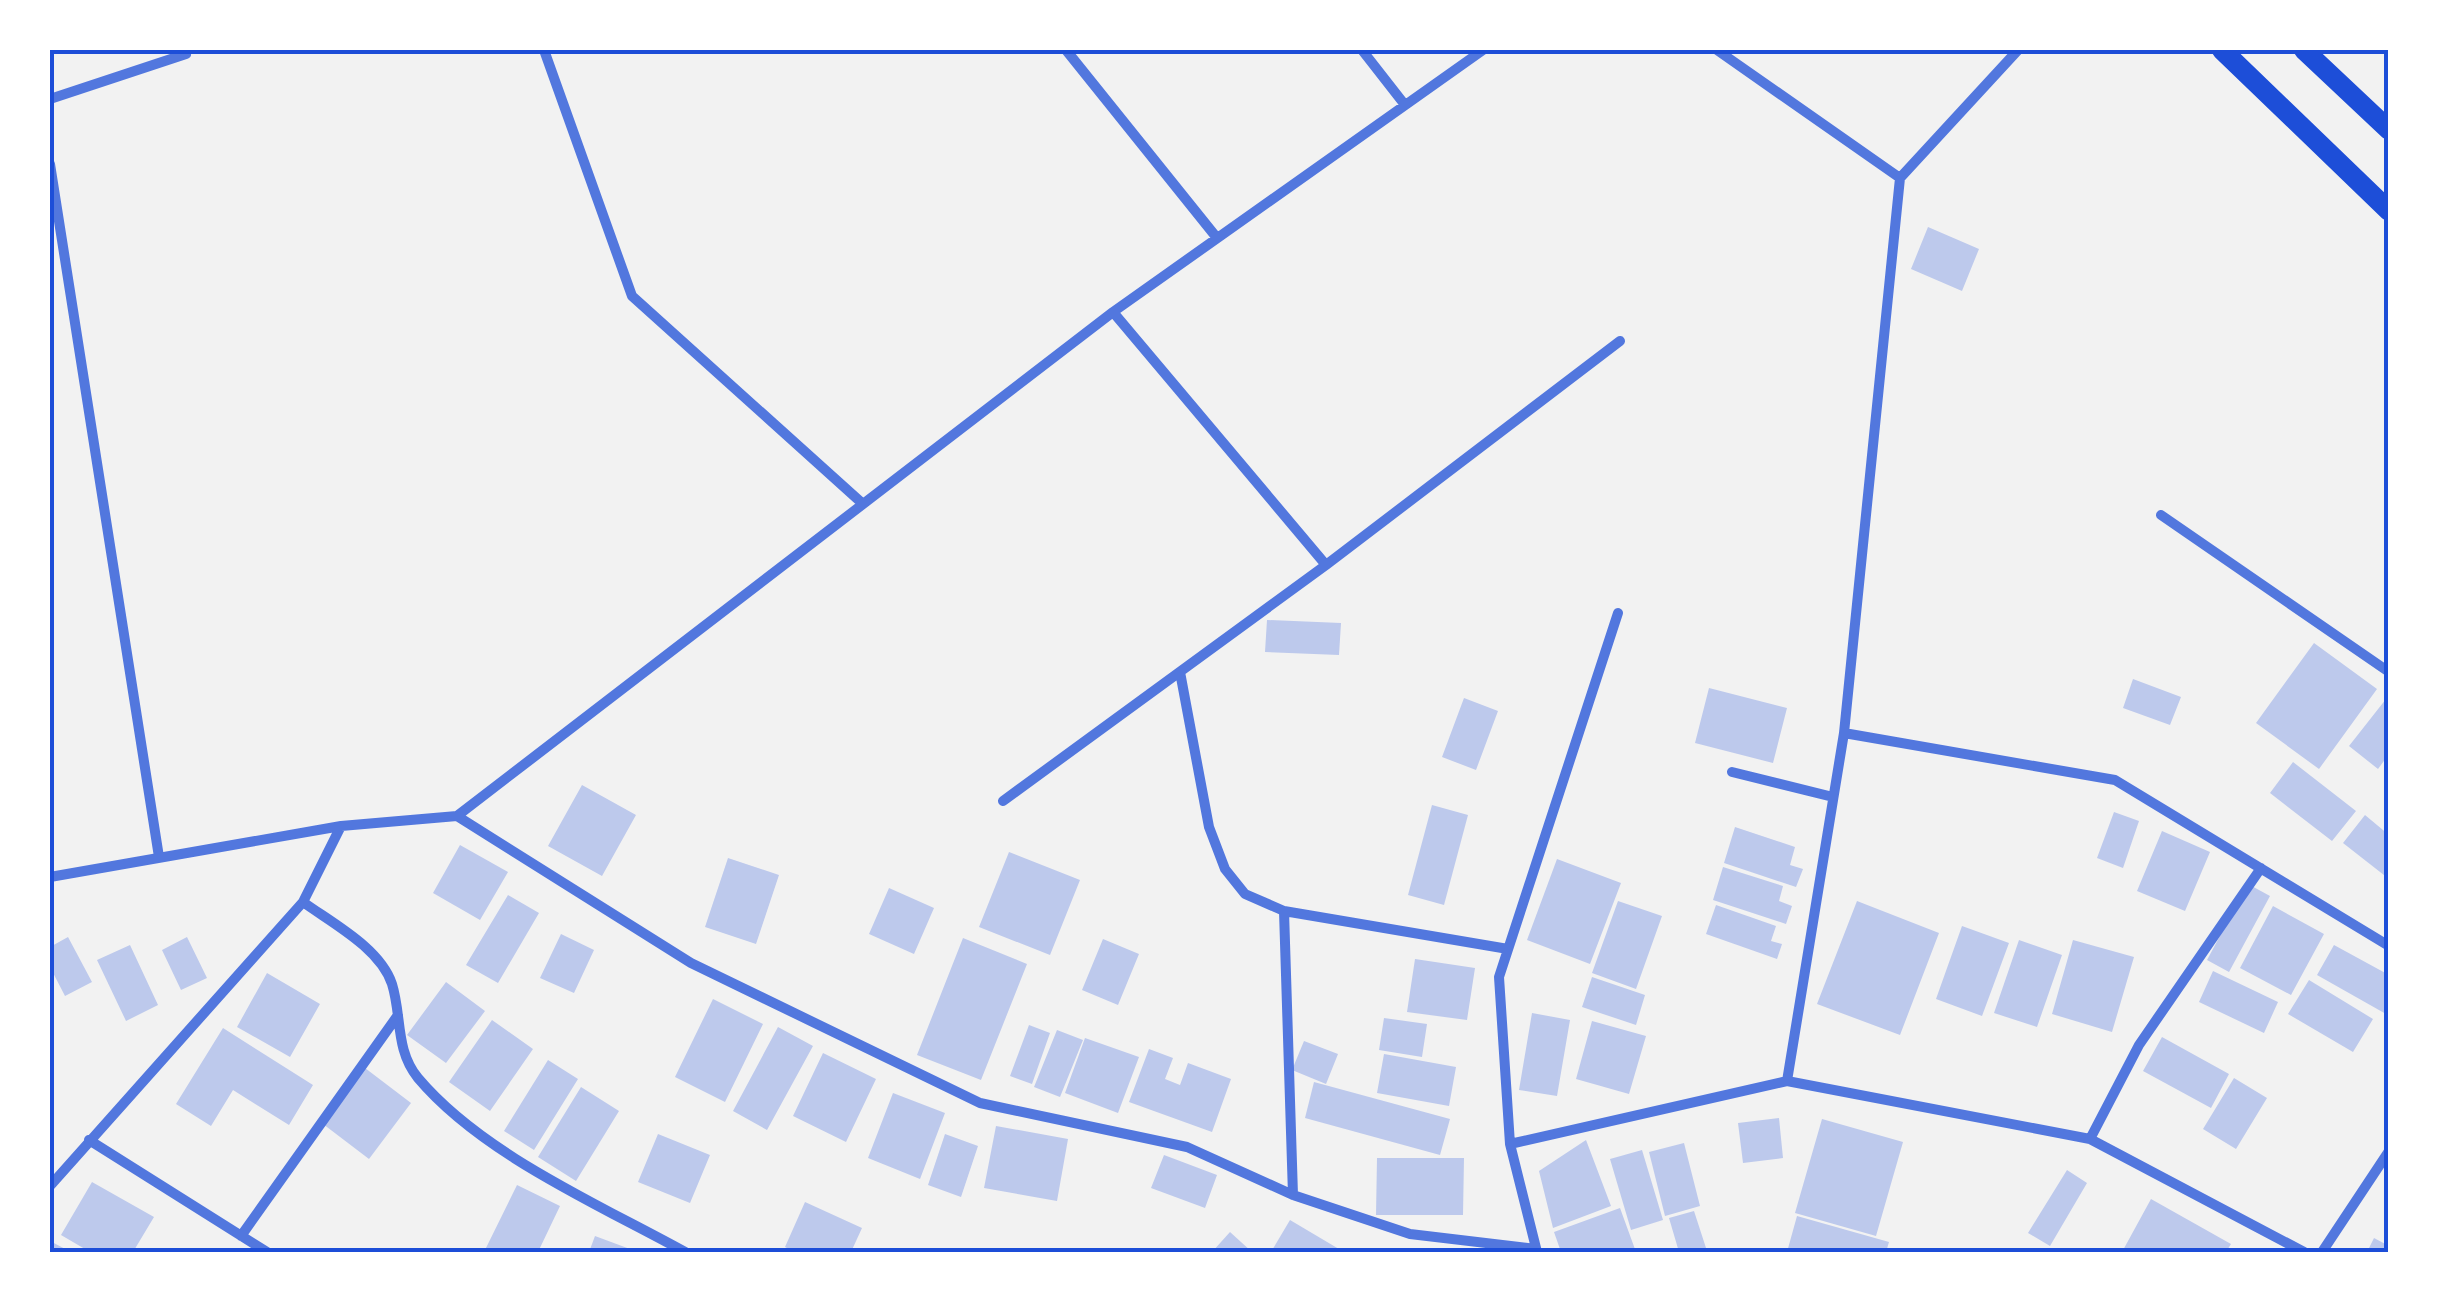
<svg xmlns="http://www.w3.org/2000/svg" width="2439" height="1302" viewBox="0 0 2439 1302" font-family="'Alegreya Sans',sans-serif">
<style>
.building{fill:#bdc9ec}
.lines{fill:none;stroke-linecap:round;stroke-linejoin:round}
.minor{stroke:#5277de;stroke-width:10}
.secondary{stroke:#1d4ed8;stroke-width:20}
.neatline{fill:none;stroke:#1d4ed8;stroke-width:4}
</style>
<rect width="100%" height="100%" fill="#f2f2f2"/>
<path class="building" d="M1928 227 1979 249 1962 291 1911 269Z
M1267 620 1341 623 1339 655 1265 652Z
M2314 643 2377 689 2319 769 2256 723Z
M2133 679 2181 697 2170 725 2123 708Z
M1709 688 1787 708 1773 763 1695 743Z
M1464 698 1498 711 1476 770 1442 757Z
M2386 699 2389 702V754L2378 769 2349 746Z
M2293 762 2356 811 2332 841 2270 793Z
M582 785 636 815 602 876 548 846Z
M1432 805 1468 815 1444 905 1408 895Z
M2114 812 2139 821 2123 868 2097 858Z
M2365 815 2389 835V879L2343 843Z
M1735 827 1795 847 1790 865 1803 869 1796 887 1724 863Z
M2162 831 2210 852 2185 911 2137 891Z
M460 845 508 872 480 920 433 893Z
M1009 852 1080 880 1050 955 979 927Z
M728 858 779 875 756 944 705 927Z
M1557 859 1621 883 1590 964 1527 940Z
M1723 867 1783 886 1779 901 1792 906 1786 924 1713 900Z
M2248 884 2270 896 2229 972 2207 960Z
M889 888 934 908 914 954 869 934Z
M508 895 539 913 498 983 466 965Z
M1618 901 1662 916 1636 989 1592 973Z
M1857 901 1939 933 1900 1035 1817 1004Z
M1716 905 1776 926 1771 941 1782 944 1777 959 1706 934Z
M2273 906 2324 934 2291 995 2240 968Z
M1962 926 2009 943 1982 1016 1936 999Z
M561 934 594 950 574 993 540 978Z
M68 937 92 982 65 996 50 967V947Z
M187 937 207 978 181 990 162 950Z
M963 938 1027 964 981 1080 917 1055Z
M1103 939 1139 954 1118 1005 1082 990Z
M2019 940 2062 955 2037 1027 1994 1013Z
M2073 940 2134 957 2112 1032 2052 1014Z
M130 945 158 1005 126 1021 97 960Z
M2334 945 2389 975V1008L2386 1014 2317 975Z
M1415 959 1475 968 1467 1020 1407 1012Z
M2213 971 2278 1002 2264 1033 2199 1002Z
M267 973 320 1004 290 1057 237 1027Z
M1592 977 1645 995 1636 1025 1582 1007Z
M2309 980 2373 1019 2353 1052 2288 1014Z
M446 982 485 1011 446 1063 407 1035Z
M713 999 763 1024 725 1102 675 1077Z
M1532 1013 1570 1020 1557 1096 1519 1090Z
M1384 1018 1427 1024 1422 1057 1379 1050Z
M492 1020 533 1049 490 1111 449 1082Z
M1592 1021 1646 1036 1629 1094 1576 1079Z
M1029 1025 1050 1033 1032 1084 1010 1076Z
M778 1027 813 1046 767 1130 733 1111Z
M223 1028 313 1085 289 1125 233 1090 211 1126 176 1104Z
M1057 1030 1083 1040 1060 1097 1034 1087Z
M2162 1037 2229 1074 2211 1108 2143 1071Z
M1085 1038 1139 1057 1118 1113 1065 1093Z
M1304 1041 1338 1054 1326 1084 1292 1070Z
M1149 1049 1173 1058 1165 1079 1180 1085 1188 1063 1231 1079 1212 1132 1129 1102Z
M823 1053 876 1079 846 1142 793 1116Z
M1384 1054 1456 1067 1449 1106 1377 1093Z
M548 1060 578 1079 534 1150 504 1131Z
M365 1068 411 1103 369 1159 323 1124Z
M2234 1078 2267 1098 2236 1149 2203 1129Z
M1314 1082 1450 1119 1440 1155 1305 1118Z
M581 1087 619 1111 576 1181 538 1157Z
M893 1093 945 1113 920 1179 868 1158Z
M1779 1118 1783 1158 1743 1163 1738 1123Z
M1822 1119 1903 1142 1876 1236 1795 1213Z
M996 1126 1068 1139 1057 1201 984 1188Z
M658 1134 710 1155 690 1203 638 1182Z
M945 1134 978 1146 961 1197 928 1185Z
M1586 1140 1611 1206 1553 1228 1539 1171Z
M1684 1143 1700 1206 1665 1216 1649 1152Z
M1642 1150 1663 1220 1631 1230 1610 1159Z
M1164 1155 1217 1175 1205 1208 1151 1188Z
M1377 1158H1464L1463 1215H1376Z
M2067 1170 2087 1183 2050 1246 2028 1233Z
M92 1182 154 1217 133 1252H90L61 1235Z
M517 1185 560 1206 538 1252H484Z
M2151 1199 2231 1244 2226 1252H2122Z
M805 1202 862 1228 851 1252H795L785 1247Z
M1620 1208 1636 1252H1561L1554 1232Z
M1694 1211 1706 1248 1679 1252 1669 1218Z
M1797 1216 1889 1242 1886 1252H1787Z
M1290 1220 1344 1252H1271Z
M1230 1232 1252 1252H1212Z
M595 1236 638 1252H589Z
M2374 1238 2389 1246V1252H2367Z
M50 1241 71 1252H50Z"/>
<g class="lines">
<path class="minor" d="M544 50 632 296 863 504
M1066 50 1217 238
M1362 50 1405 105
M1717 50 1900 178
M50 99 186 54 185 50
M50 164 159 857
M1113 312 1326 565 1620 341
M2161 515 2389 672
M1180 672 1209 827 1225 869 1245 894 1284 911 1508 949
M1844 733 2115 780 2389 946
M1732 772 1833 797
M1003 801 1326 565
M457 816 691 963 980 1103 1187 1147 1293 1195 1410 1234 1536 1249
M50 877 341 826 457 816 1113 312 1483 50
M303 902C332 923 380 948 392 984 402 1016 395 1050 418 1078 482 1154 598 1204 685 1252
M1284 911 1293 1195
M1787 1081 1844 733 1900 178 2018 50
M2090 1139 2139 1045 2261 868
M89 1140 267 1252
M1510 1144 1787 1081 2090 1139 2304 1252
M50 1186 303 902 341 826
M241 1236 398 1015
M1537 1252 1510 1144 1499 977 1618 613
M2322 1252 2389 1151"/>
<path class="secondary" d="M2222 50 2389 211
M2304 50 2389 130"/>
</g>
<rect width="2439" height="1302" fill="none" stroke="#ffffff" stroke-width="105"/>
<rect x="52" y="52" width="2334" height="1198" class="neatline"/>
</svg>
